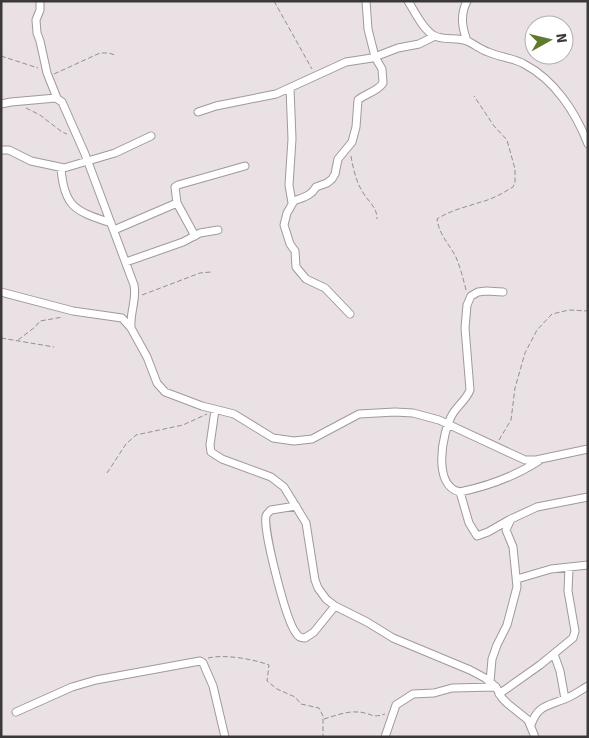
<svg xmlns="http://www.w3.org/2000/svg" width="589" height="738" viewBox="0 0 589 738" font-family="Signika,sans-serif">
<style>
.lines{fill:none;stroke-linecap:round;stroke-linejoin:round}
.street-casing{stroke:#a0999c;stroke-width:9}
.path{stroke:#948f91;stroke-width:1;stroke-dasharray:5 2.5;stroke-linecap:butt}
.street{stroke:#fff;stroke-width:7}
</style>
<rect width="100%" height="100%" fill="#e9e1e4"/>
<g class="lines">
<defs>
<path id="street" d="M40 1V10L36 20 37 33 40 41 47 73 57 98
M408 1C415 12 422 28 433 35 442 41 457 37 467 41 474 44 480 49 488 52 499 57 513 58 524 64 555 80 576 113 588 144
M467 1C460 15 462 27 467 41
M290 88 292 139 289 185 292 203
M1 104 11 102 56 98 62 102 85 154 134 285C137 300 130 311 131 327
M198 112 216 106 276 94 346 62 372 58 398 48 419 44 435 36
M1 150H9L31 161 64 168 115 153 151 136
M61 168C64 208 76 211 111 223
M114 230 177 203
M195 236 177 203 175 187 178 185 245 166
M126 262 183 242 200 233 218 230
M1 292 73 311 122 318 131 328 147 357 157 383 165 392 202 406 234 414 273 438 294 441 312 439 359 414 395 412 413 413 439 420 525 460H536L588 449
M503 292 486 291 478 292 471 296 467 305 465 328 470 390C467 399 457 406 452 415 442 433 432 486 460 492 488 486 516 476 540 460
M350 314 325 288 306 279 296 267 295 251 290 244 284 225 287 213 294 201C304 197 311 196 316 187L327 183 332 179 335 174 338 159 352 142 356 127 358 100C366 93 377 92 383 83L382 69 375 57 368 29 366 1
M215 410 210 445 211 452 222 459 271 477 284 487 306 523 315 580 318 588 326 599 335 606 367 622 393 638 470 670 485 678 496 687 502 698 508 704 528 720 535 737
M460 492 469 523 477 536 488 532 509 520 537 507 588 497
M296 506 271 510C268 513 267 513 266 516 263 530 286 621 296 633 298 637 301 638 305 638L314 632 335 606
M517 579 551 569 588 565
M554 654 560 671 565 699
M490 682 492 659 497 645 507 625 517 587 513 547 506 530 511 519
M499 694 540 665 573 638 575 631 568 591 569 567
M16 712 72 687 96 680 200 661 203 663 213 686 225 737
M531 725C538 704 549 706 567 698 574 695 581 690 588 686
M385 737 396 705 413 694 434 693 452 688 496 687"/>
</defs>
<use href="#street" class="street-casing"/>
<path class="path" d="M274 1 312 69
M1 56 38 68
M54 74 100 53H109L115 55
M26 108 40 115 62 132 67 134
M351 156C353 168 356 181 362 191 368 202 377 206 377 219
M466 290C463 278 460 266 455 255 448 243 439 234 437 219 451 210 466 207 481 202 493 199 503 193 513 187L515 182V169L507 140 494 126 474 96
M142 295 200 273 211 272
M1 338 54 347
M18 340 35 327 40 321 63 317
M499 440 511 420 515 388 525 353 537 330 552 314 569 310 588 311
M107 473 126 444 136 435 183 425 207 414
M208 658C225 654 253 659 269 665L267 681 277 689 295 697 301 704 319 708 323 716V737
M324 719C334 716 347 711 357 712 370 712 371 719 385 714"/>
<use href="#street" class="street"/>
</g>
<rect width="589" height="738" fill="none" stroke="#3b383a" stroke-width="5"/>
<g transform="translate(549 40) rotate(82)"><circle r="24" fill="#ffffff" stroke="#b1afb0"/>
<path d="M0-4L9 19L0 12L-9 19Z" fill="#607a2e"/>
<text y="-8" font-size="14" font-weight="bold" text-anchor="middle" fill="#3b383a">N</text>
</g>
</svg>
